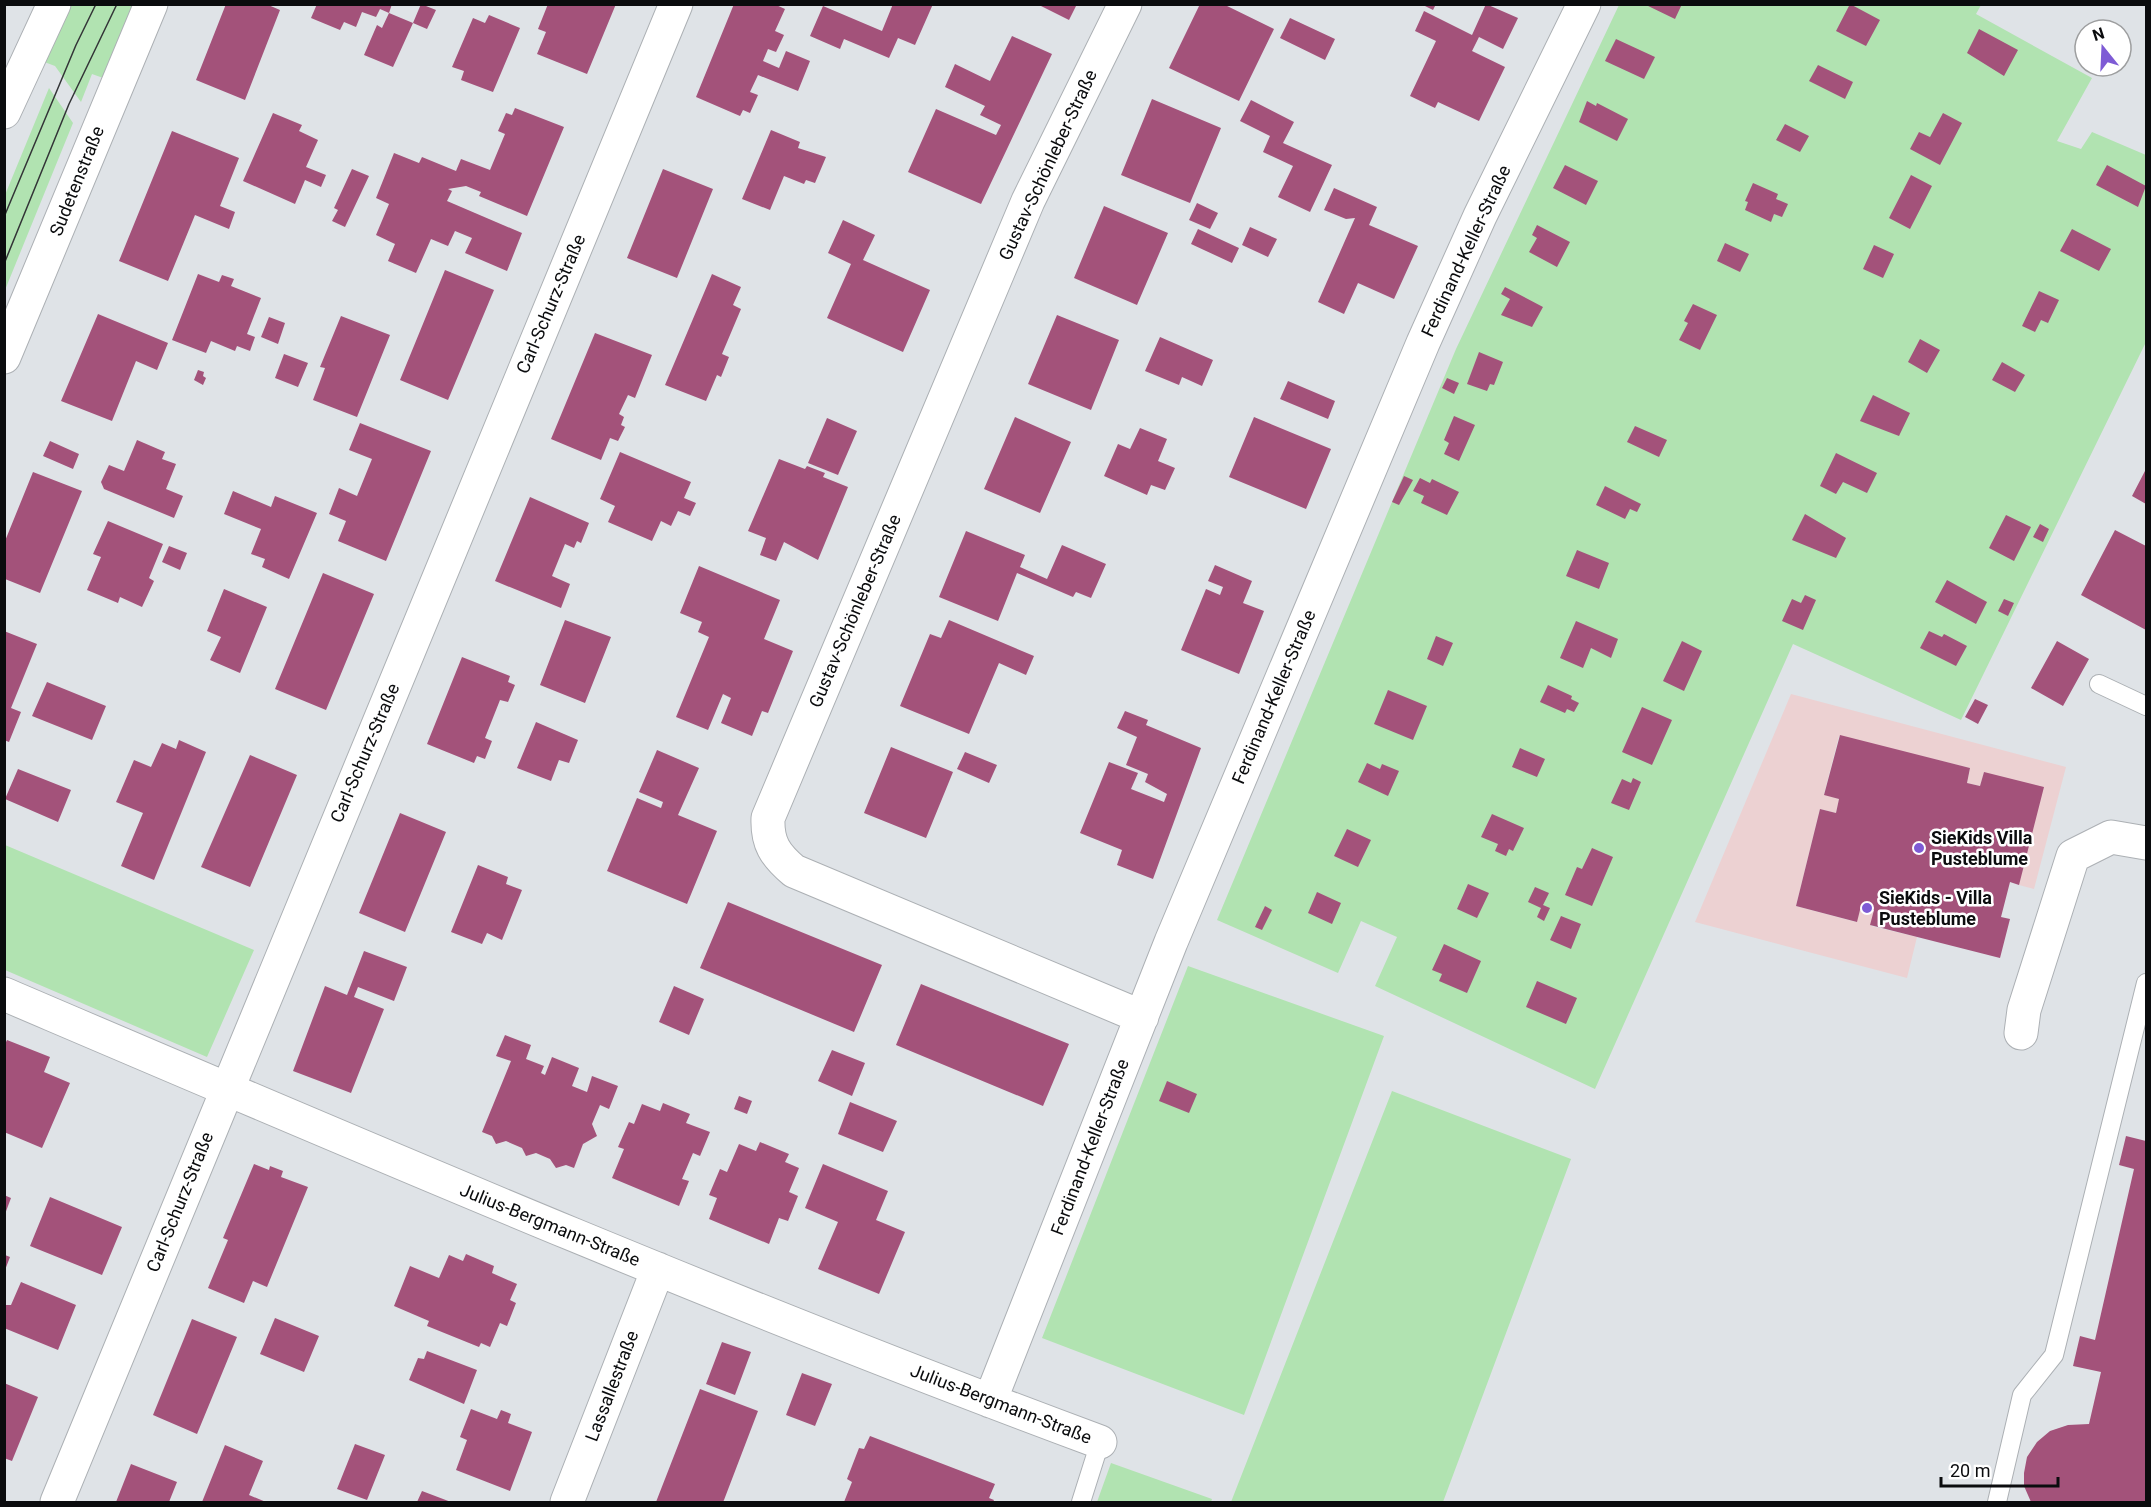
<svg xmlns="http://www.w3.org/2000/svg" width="2151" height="1507" viewBox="0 0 2151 1507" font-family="Roboto,sans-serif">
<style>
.education{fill:#ecd1d2}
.green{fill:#b1e3b1}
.building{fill:#a3527a}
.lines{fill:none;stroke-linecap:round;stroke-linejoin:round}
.service-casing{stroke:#acb0b4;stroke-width:20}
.minor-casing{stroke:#acb0b4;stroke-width:35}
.secondary-casing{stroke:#acb0b4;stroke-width:35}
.service{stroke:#fff;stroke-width:18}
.minor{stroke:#fff;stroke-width:33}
.secondary{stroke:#fff;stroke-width:33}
.tram{stroke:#333537;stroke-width:1.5}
.poi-dot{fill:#7e5bd5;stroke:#fff;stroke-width:2}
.labels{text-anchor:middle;stroke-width:5;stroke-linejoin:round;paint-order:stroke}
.street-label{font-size:18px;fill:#0b0c0e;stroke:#fff}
.poi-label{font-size:18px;font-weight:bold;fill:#0b0c0e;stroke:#fff;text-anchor:start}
</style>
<rect width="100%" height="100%" fill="#dfe3e7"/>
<path class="education" d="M1791 694 2066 767 2034 889 2019 885 1984 772 1980 786 1967 783 1970 768 1839 736 1824 794 1839 799 1836 813 1820 809 1796 906 1856 922 1861 906 1874 910 1871 926 1917 937 1907 978 1695 922Z"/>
<path class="green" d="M67 5H138L106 79 92 74 81 102 55 66 39 60Z
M1619 5H1981L1976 14 2092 78 2057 141 2081 149 2092 132 2146 155V342L1961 720 1793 644 1595 1089 1375 986 1397 937 1361 921 1338 973 1217 920 1456 349Z
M49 88 73 123 5 290V195Z
M5 845 254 950 207 1057 5 970Z
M1188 966 1384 1036 1244 1415 1042 1338Z
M1392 1091 1571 1159 1443 1502H1231Z
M1111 1463 1212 1499 1211 1502H1097Z"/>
<path class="building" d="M226 4H266L280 10 245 100 196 80Z
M317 4H392L389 13 380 9 376 17 362 12 356 27 344 22 340 30 311 18Z
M421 4 436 10 427 29 413 23 393 67 364 55 377 25 382 28 389 13 413 23Z
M548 4H616L587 74 537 54 546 32 538 29Z
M734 4H774L785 9 775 31 784 35 776 52 768 49 763 61 779 68 786 51 810 61 798 91 758 75 750 92 758 95 750 113 743 110 740 116 696 97Z
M893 4H933L915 45 898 38 889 58 844 39 840 49 810 36 823 6 882 31Z
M1037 4H1077L1069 20Z
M1200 4H1223L1274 29 1239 101 1169 68Z
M1421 4H1436L1433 10Z
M1486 4 1518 18 1503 49 1479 37 1472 51 1505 67 1479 121 1438 102 1435 108 1410 96 1436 41 1415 31 1424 11 1472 35Z
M1644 4H1682L1675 19Z
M1850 4 1880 20 1866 46 1836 31Z
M489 15 520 28 493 92 461 80 464 71 452 67 473 18 485 23Z
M1290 18 1335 39 1325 60 1280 38Z
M1979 29 2018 50 2004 76 1967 53Z
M1012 36 1052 54 981 204 908 172 936 109 996 135 1001 125 980 115 985 106 945 87 955 64 990 81Z
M1616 39 1655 57 1644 79 1605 61Z
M1818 65 1853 82 1845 99 1809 81Z
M1152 99 1221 128 1190 203 1121 175Z
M1251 100 1294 122 1283 143 1332 165 1310 212 1278 197 1293 166 1263 152 1270 136 1240 121Z
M1587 101 1596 106 1597 103 1628 119 1617 141 1579 122Z
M515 108 564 127 527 216 479 196 481 192 466 186 448 189 452 191 447 201 522 233 507 271 465 253 472 238 455 231 448 246 431 239 416 273 388 261 395 244 376 235 389 204 376 198 394 153 419 163 422 157 456 171 461 159 490 170 505 134 498 131 506 113 512 115Z
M273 113 302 125 299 131 318 140 306 167 326 175 321 187 305 180 295 204 243 181Z
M1943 113 1962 123 1940 165 1910 149 1919 132 1930 137Z
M1785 124 1809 136 1800 152 1776 140Z
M771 130 800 142 798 148 826 157 815 183 806 180 804 184 784 176 770 210 742 199Z
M172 131 239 158 220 206 235 212 229 229 195 215 168 281 119 261Z
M1565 165 1598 181 1586 205 1553 188Z
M2107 165 2146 186 2138 207 2096 185Z
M352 169 369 176 345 227 332 221 338 210 334 208Z
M663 169 713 189 677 278 627 258Z
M1911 175 1932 186 1910 229 1889 218Z
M1753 183 1778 194 1776 199 1788 204 1782 217 1774 214 1771 222 1745 210 1748 202 1745 201Z
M1334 188 1377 207 1369 225 1418 246 1394 299 1358 283 1344 314 1318 302 1355 218 1346 219 1324 210Z
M1197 203 1218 213 1210 229 1189 220Z
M1104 206 1168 233 1137 305 1074 278Z
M843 220 875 235 863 260 930 290 903 352 827 318 851 264 828 253Z
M1537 225 1570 242 1557 267 1529 252 1537 238 1532 235Z
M1250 227 1277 239 1268 257 1242 245Z
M1198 229 1239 248 1232 263 1191 244Z
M2072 229 2111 249 2099 271 2060 251Z
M1725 243 1749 254 1740 272 1717 261Z
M1874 245 1894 254 1883 278 1863 269Z
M445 270 494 290 448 400 400 380Z
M198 274 219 282 222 275 234 279 231 286 261 298 247 334 255 337 250 351 237 346 235 351 211 341 206 353 172 340Z
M712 274 741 287 733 305 741 309 722 354 729 357 721 377 717 375 706 401 665 385Z
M1505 287 1543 307 1532 327 1501 315 1510 299 1501 294Z
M2039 291 2059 300 2048 323 2041 320 2035 332 2022 326Z
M1693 304 1717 315 1700 350 1679 340 1688 323 1684 321Z
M98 314 168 343 157 370 136 361 112 421 61 401Z
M1057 315 1119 340 1091 410 1028 384Z
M341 316 390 335 357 417 313 400 325 368 320 367Z
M269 317 285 323 278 344 261 337Z
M595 333 652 355 635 398 628 395 619 414 624 417 621 425 625 427 618 441 610 438 601 460 551 439Z
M1160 337 1213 360 1202 386 1182 377 1179 385 1145 371Z
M1920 339 1940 350 1927 373 1908 362Z
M1479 352 1503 362 1494 385 1490 384 1487 391 1467 384Z
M284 354 308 363 298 387 275 378Z
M2002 362 2025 375 2015 392 1992 380Z
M198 370 204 372 203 376 206 378 203 385 194 380Z
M1447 378 1459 383 1454 394 1442 388Z
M1288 381 1335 401 1328 419 1280 399Z
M1873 395 1910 413 1899 436 1860 421Z
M1454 416 1475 425 1459 461 1444 454 1449 443 1444 440Z
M1015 417 1071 442 1040 513 984 489Z
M1254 417 1331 449 1306 509 1229 477Z
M827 418 857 431 838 475 808 463Z
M360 423 431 451 386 561 338 541 346 521 329 514 339 488 357 496 372 459 349 450Z
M1635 426 1667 440 1659 457 1627 442Z
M1140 428 1167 439 1158 461 1175 468 1165 490 1151 485 1147 495 1104 476 1118 444 1130 449Z
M137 440 165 452 162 459 176 464 166 489 183 496 174 518 104 489 101 482 109 465 124 471Z
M50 441 79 454 73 469 43 456Z
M620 452 691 482 684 498 696 503 690 516 678 511 671 526 661 521 652 541 608 522 615 506 600 499Z
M1836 453 1877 473 1867 493 1843 482 1836 494 1820 486Z
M779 459 805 469 807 466 825 473 823 477 848 487 818 560 784 542 776 561 760 555 766 538 748 531Z
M2146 469V504L2132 496Z
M33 472 82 491 40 593 5 579V541Z
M1404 476 1413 480 1399 505 1392 502Z
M1420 478 1430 483 1432 479 1459 492 1447 515 1421 503 1424 496 1413 491Z
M1605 486 1641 504 1637 512 1630 509 1625 519 1596 505Z
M233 491 271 507 275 496 317 513 289 579 262 567 265 559 251 554 261 529 224 514Z
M530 497 589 523 581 543 577 541 574 548 565 544 552 576 570 584 561 608 495 581Z
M1805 514 1846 538 1836 558 1792 540Z
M2006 515 2031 527 2014 561 1989 548Z
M108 521 163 544 149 578 154 581 142 607 120 597 118 603 87 590 101 557 93 554Z
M2040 524 2049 529 2043 542 2033 537Z
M2115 530 2146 546V630L2081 595Z
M966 531 1025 555 1020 567 1047 579 1062 545 1106 564 1091 598 1076 592 1073 597 1017 573 998 621 939 597Z
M169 546 187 553 180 570 162 562Z
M1577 550 1609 563 1599 589 1566 576Z
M1215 565 1252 581 1243 603 1264 611 1239 674 1181 650 1206 589 1220 595 1223 587 1208 581Z
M699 566 780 600 764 639 793 651 768 713 762 711 752 736 721 723 731 698 723 694 708 730 676 717 709 637 698 632 702 622 680 613Z
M323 573 374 594 326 710 275 689Z
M1947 580 1987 602 1976 624 1935 602Z
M224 589 267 607 240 673 210 660 221 637 207 631Z
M1805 595 1816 600 1803 630 1782 621 1792 599 1801 603Z
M2004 599 2014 603 2008 616 1998 611Z
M565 620 611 637 585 703 540 685Z
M949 620 1034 656 1026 675 999 663 969 734 900 706 930 634 941 638Z
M1576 621 1618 639 1611 658 1591 648 1583 668 1560 658Z
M4 631 37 644 11 708 21 712 9 742 4 740Z
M1929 631 1942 637 1944 634 1967 646 1956 666 1920 648Z
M1436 636 1453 643 1443 666 1427 659Z
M1682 641 1702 651 1684 691 1663 681Z
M2057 641 2089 659 2063 706 2031 688Z
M462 657 510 676 508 682 515 685 508 702 500 700 485 738 492 741 485 759 477 756 474 763 427 744Z
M47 682 106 706 92 740 32 716Z
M1548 685 1572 696 1571 699 1579 703 1574 712 1567 709 1565 713 1540 702Z
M1388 690 1427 706 1413 740 1374 724Z
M1975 699 1988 705 1978 724 1965 717Z
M1642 707 1672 720 1652 765 1622 752Z
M1125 711 1148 720 1146 725 1201 748 1153 879 1117 865 1122 850 1080 833 1109 762 1138 773 1131 789 1164 802 1167 794 1145 782 1148 774 1126 765 1137 737 1117 728Z
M536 722 578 740 569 763 559 760 551 781 517 768Z
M1840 735 1970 768 1967 783 1980 786 1984 772 2044 787 2019 885 2010 882 2001 917 2010 919 2000 958 1870 925 1874 910 1861 906 1857 922 1796 906 1820 809 1836 813 1839 799 1824 795Z
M179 740 206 752 154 880 121 866 143 813 116 802 134 760 151 767 162 743 176 749Z
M891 747 953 772 926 838 864 813Z
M1520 748 1545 759 1537 777 1512 767Z
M657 750 699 768 678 815 717 831 687 904 607 871 637 798 661 808 663 802 639 792Z
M965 752 997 765 989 783 957 769Z
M250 755 297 775 250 887 201 867Z
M1367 763 1380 769 1382 764 1399 771 1388 796 1358 782Z
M18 769 71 790 58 822 5 799Z
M1633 778 1641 782 1629 810 1611 803 1622 779 1631 783Z
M400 813 446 832 405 932 359 913Z
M1492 814 1524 828 1513 851 1509 849 1506 856 1495 851 1498 844 1481 837Z
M1347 829 1371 840 1358 867 1334 856Z
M1592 848 1613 857 1592 906 1565 895 1577 867 1582 869Z
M478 865 508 877 506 884 522 890 502 940 487 933 482 944 451 932Z
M1468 884 1489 893 1477 918 1457 909Z
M1535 887 1549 893 1543 905 1550 908 1544 921 1537 917 1541 908 1528 902Z
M1317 892 1341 903 1332 924 1308 913Z
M728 902 882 965 854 1032 700 968Z
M1265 906 1272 910 1262 930 1255 927Z
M1561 916 1581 924 1571 949 1550 940Z
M1444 944 1481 961 1467 993 1439 981 1442 974 1432 970Z
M364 951 407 967 394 1001 358 987 354 997 384 1009 351 1093 293 1071 325 986 347 995Z
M1537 981 1577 998 1566 1024 1526 1007Z
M921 984 1069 1044 1043 1106 896 1045Z
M674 986 704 999 689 1035 659 1022Z
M505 1035 531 1045 526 1059 544 1066 541 1073 545 1075 552 1057 579 1068 572 1086 587 1092 592 1076 618 1086 609 1109 600 1105 592 1124 597 1136 583 1144 574 1168 566 1165 556 1168 550 1159 536 1153 526 1156 522 1148 506 1141 496 1144 492 1136 482 1132 511 1061 496 1056Z
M7 1040 50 1057 44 1072 70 1083 42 1148 4 1132V1046Z
M832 1050 865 1063 852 1096 818 1081Z
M1167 1081 1197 1094 1189 1113 1159 1101Z
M739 1096 752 1101 747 1114 734 1109Z
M850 1102 897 1121 883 1152 838 1134Z
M663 1103 690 1114 686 1123 710 1132 700 1156 693 1153 682 1179 689 1181 679 1206 612 1178 624 1149 618 1147 629 1122 634 1124 642 1104 660 1111Z
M2126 1136 2146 1141V1502H2031L2024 1486V1473L2027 1457 2037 1442 2050 1431 2068 1425 2089 1424 2101 1372 2073 1366 2080 1336 2095 1340 2134 1169 2119 1165Z
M760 1142 789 1154 785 1162 799 1168 789 1192 798 1196 788 1221 779 1218 769 1244 709 1219 717 1198 709 1195 720 1169 727 1172 739 1144 756 1151Z
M254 1164 269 1170 270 1166 283 1171 281 1177 308 1187 267 1287 253 1281 244 1303 208 1288 228 1240 223 1238Z
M823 1164 888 1191 876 1220 905 1232 879 1294 818 1269 838 1222 805 1208Z
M4 1195 11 1198 5 1214H4Z
M50 1197 122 1227 102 1275 30 1246Z
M466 1254 494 1266 492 1273 517 1284 510 1300 516 1303 507 1326 500 1323 490 1347 481 1343 479 1347 427 1326 429 1321 394 1306 410 1266 439 1278 449 1255 463 1261Z
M5 1255 10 1257 5 1270Z
M21 1282 76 1305 58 1350 4 1328V1305H11Z
M275 1318 319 1336 304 1372 260 1354Z
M192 1319 237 1337 197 1434 153 1415Z
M722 1342 751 1352 735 1395 706 1384Z
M427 1351 477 1370 464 1404 409 1380 418 1358 424 1359Z
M802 1373 832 1384 815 1426 786 1415Z
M4 1383 38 1397 12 1461 4 1458Z
M700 1389 758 1411 724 1500 723 1502H656Z
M471 1409 497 1419 501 1410 511 1414 508 1423 532 1432 510 1491 456 1470 467 1440 460 1437Z
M870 1436 995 1484 989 1498 994 1500 993 1502H844L852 1482 847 1479 859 1448 864 1449Z
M355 1444 385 1455 367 1500 337 1489Z
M225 1445 263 1461 249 1495 266 1502H202Z
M131 1464 177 1482 169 1502H116Z
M422 1491 451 1502H417Z"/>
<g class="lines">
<defs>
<path id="service" d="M2099 684 2146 706
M1081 1502 1100 1442
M1997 1502 2022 1395 2054 1355 2146 983"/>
<path id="minor" d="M1125 4 1028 201 768 818C767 843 775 855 794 871L1142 1017
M4 994C367 1149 730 1305 1100 1442
M2021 1033 2024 1010 2073 856 2111 837 2146 843
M990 1401 1171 942 1423 343 1480 216 1584 4
M57 1502 676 4
M567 1502 658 1269"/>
<path id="secondary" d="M4 112 54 4
M4 357 151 4"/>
</defs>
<use href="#service" class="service-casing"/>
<use href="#minor" class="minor-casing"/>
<use href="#secondary" class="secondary-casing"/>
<use href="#service" class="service"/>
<use href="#minor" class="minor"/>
<use href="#secondary" class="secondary"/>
<path class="tram" d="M4 217 76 45 96 4
M4 264 69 104 117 4"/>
</g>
<g class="poi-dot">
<circle cx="1919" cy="848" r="6"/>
<circle cx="1867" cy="908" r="6"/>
</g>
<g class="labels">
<g class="street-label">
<text transform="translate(1048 165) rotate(-65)" y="6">Gustav-Schönleber-Straße</text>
<text transform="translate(77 181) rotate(-68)" y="6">Sudetenstraße</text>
<text transform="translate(1466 251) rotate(-65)" y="6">Ferdinand-Keller-Straße</text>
<text transform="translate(551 304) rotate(-67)" y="6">Carl-Schurz-Straße</text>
<text transform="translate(855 611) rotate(-67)" y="6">Gustav-Schönleber-Straße</text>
<text transform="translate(1274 697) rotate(-67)" y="6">Ferdinand-Keller-Straße</text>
<text transform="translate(365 753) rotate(-67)" y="6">Carl-Schurz-Straße</text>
<text transform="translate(1090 1147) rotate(-69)" y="6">Ferdinand-Keller-Straße</text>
<text transform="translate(180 1202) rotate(-68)" y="6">Carl-Schurz-Straße</text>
<text transform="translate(550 1225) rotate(22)" y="6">Julius-Bergmann-Straße</text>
<text transform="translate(612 1386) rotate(-69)" y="6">Lassallestraße</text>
<text transform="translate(1001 1404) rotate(21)" y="6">Julius-Bergmann-Straße</text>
</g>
<g class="poi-label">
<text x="1931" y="844">SieKids Villa<tspan x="1931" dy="21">Pusteblume</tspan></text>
<text x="1879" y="904">SieKids - Villa<tspan x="1879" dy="21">Pusteblume</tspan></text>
</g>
</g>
<rect width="2151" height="1507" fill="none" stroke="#0b0c0e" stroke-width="12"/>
<g transform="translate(2103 48) rotate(342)"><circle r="28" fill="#ffffff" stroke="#9d9e9f" stroke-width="1.5"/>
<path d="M0-4.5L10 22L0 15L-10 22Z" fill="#7e5bd5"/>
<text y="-9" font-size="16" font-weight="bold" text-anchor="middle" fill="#0b0c0e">N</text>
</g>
<path d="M1941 1477v9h117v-9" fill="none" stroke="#0b0c0e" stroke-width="3"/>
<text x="1950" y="1477" font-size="18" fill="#0b0c0e" stroke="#ffffff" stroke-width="4.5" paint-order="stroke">20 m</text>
</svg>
